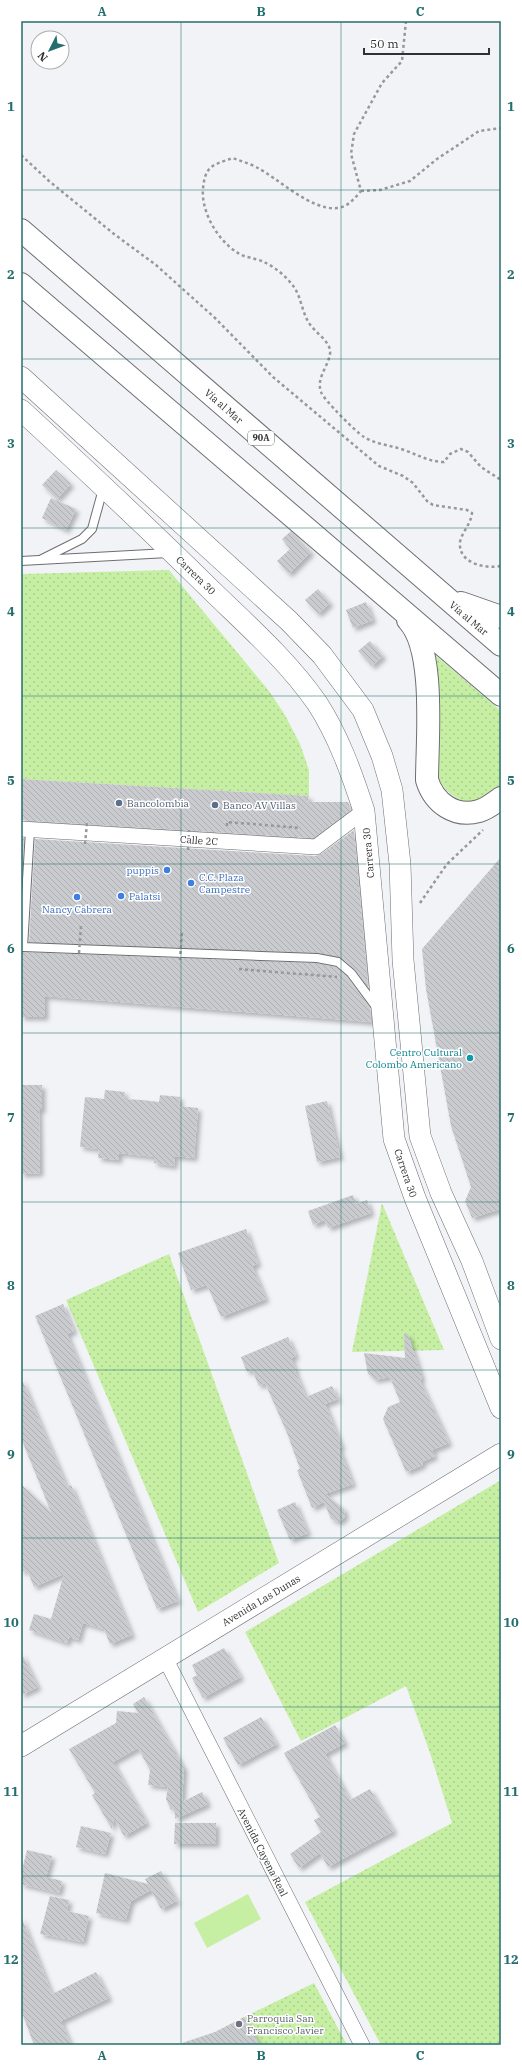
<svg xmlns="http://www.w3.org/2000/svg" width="522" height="2066" viewBox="0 0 522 2066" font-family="'IBM Plex Serif',serif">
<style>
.grass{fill:url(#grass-dots)}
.pitch{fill:#c7efa4}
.building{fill:url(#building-back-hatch);filter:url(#shadow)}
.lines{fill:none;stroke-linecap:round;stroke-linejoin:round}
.lane-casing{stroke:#6d6e72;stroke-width:10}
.street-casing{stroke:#6d6e72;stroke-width:16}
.secondary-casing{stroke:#6d6e72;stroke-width:22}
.highway-casing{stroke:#6d6e72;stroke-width:24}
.path{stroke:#97989b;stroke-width:2.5;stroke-dasharray:3 3;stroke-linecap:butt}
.lane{stroke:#fff;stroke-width:8}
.street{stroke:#fff;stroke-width:15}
.secondary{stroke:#fff;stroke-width:21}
.highway{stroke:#fff;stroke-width:22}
.path-bridge{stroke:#97989b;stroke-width:2.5;stroke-dasharray:3 3;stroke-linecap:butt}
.grid{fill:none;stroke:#246f6e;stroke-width:1;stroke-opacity:0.55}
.service-dot{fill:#5c6f8a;stroke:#fff;stroke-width:1.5}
.shop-dot{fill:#3f7fe0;stroke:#fff;stroke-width:1.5}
.culture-dot{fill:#0f9aa8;stroke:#fff;stroke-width:1.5}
.worship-dot{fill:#6b7280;stroke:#fff;stroke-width:1.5}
.labels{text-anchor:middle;stroke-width:3;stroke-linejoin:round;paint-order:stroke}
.shield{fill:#fff;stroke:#6e6f70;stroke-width:1}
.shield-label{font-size:9px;font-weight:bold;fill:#303132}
.street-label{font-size:10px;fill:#303132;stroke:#fff}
.service-label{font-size:10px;fill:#4e5e75;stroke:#fff;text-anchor:start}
.shop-label{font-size:10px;fill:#366cbe;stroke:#fff;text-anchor:start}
.culture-label{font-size:10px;fill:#0d838f;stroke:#fff;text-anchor:end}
.worship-label{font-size:10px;fill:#5b616d;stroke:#fff;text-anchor:start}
.neatline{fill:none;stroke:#246f6e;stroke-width:1.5}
.grid-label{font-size:13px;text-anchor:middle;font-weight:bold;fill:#246f6e}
</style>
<defs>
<pattern id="grass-dots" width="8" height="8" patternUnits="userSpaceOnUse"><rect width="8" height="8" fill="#c7efa4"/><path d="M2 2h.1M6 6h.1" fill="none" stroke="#abcd8e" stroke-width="1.8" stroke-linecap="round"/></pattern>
<pattern id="building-back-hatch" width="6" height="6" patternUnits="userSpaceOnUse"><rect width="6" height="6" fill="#cacbcf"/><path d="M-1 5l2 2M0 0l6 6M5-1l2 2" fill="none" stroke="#aeafb2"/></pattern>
<filter id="shadow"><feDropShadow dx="3.5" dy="3.5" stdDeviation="2" flood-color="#0004"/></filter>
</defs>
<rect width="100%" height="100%" fill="#f2f3f7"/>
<path class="grass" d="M169 570 269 691 285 715 300 744 309 770V796L21 779V574Z
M434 654 501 711V786C478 813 447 803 436 772Z
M382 1203 444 1350 352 1352Z
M169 1254 279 1563 198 1612 66 1300Z
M501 1480V2045H381L305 1902 452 1823 430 1753 406 1686 301 1741 245 1632Z
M314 1983 347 2045H260L244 2017Z"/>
<path class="pitch" d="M248 1894 261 1919 207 1948 194 1923Z"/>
<path class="building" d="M56 470 71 484 57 499 42 485Z
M51 498 76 509 66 530 42 518Z
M291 531 311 552 289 574 277 561 290 549 282 539Z
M318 589 330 603 318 614 305 600Z
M366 602 373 620 353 628 346 610Z
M370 641 383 656 372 666 358 651Z
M21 779 309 796 308 802H348L351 810 313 838 21 820Z
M354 830 368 987 355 970 342 958 318 953 29 942 35 839 315 856 321 854Z
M21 838H24L21 888Z
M501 857V1209L472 1218 465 1201 471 1187 451 1126 426 989 422 949Z
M21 952 316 963 336 967 347 977 370 1008 371 1022 45 996V1017H21Z
M21 1085H42V1110H39L40 1173 21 1174Z
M105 1090 125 1092 124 1099 142 1100 159 1102 160 1095 180 1097 179 1106 198 1108 194 1158 175 1156 174 1166 154 1163V1157L119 1153V1160L98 1158 99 1149 80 1147 85 1097 104 1099Z
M327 1101 340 1157 317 1162 305 1106Z
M353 1195 356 1204 367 1200 371 1213 328 1228 325 1220 313 1225 308 1211Z
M246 1229 258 1264 252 1266 266 1299 221 1317 207 1285 191 1290 178 1253Z
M63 1304 74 1331 67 1334 178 1601 157 1609 35 1316Z
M404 1334H408L422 1378 420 1381 449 1443 432 1450 435 1456 422 1462 423 1465 406 1472 383 1419 388 1407 400 1402 390 1377 374 1380 373 1377 368 1374 364 1353 405 1358Z
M288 1337 296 1356 291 1358 296 1370 295 1371 306 1397 332 1386 338 1399 325 1404 342 1447 339 1448 353 1484 325 1494 344 1509 345 1517 339 1522 331 1519 324 1502 312 1508 297 1470 300 1469 287 1433 265 1383 259 1386 252 1370 247 1372 241 1357Z
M21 1377 67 1487 71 1485 132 1635 110 1644 104 1629 83 1623 78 1640 69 1637 67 1643 29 1630 34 1614 51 1619 64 1574 34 1587 27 1570 21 1572V1484L51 1512 21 1438Z
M295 1502 308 1533 290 1540 277 1510Z
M224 1648 241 1677 203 1698 192 1678 197 1675 192 1665Z
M21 1652 38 1687 21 1695Z
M144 1697 184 1768 182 1802 202 1792 208 1804 175 1819V1807L171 1810 166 1799 168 1787 148 1785 150 1770 138 1748 113 1762 147 1823 124 1836 114 1818 112 1829 92 1795 95 1793 69 1749 116 1723 117 1711 138 1713 133 1704Z
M261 1717 277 1744 238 1765 223 1738Z
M335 1725 345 1743 325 1754 350 1800 370 1789 394 1831 328 1867 320 1853 299 1868 290 1854 321 1832 314 1820 320 1817 284 1753Z
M175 1823H216V1844H174Z
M81 1826 111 1833 105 1854 76 1847Z
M27 1850 52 1856 46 1877 62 1881 59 1893 21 1884V1874Z
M161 1871 177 1901 161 1909 151 1890 131 1901 126 1920 96 1913 105 1873 148 1884 145 1879Z
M50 1896 69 1900 67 1911 89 1916 83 1942 40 1934Z
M21 1916 52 1994 96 1972 109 1998 61 2021 71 2045H34L21 2010Z
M244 2017 260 2045H183L182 2043 215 2032Z"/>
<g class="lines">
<defs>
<path id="lane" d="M42 559 82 539 92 529 103 489
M21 561 168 553
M30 830 23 947 317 958 338 962 351 973 377 1008"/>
<path id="street" d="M21 829 316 847 364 811
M165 1658 362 2045"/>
<path id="secondary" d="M21 377 289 621 322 655 363 710 382 756 392 790 400 864 403 960 420 1136 441 1193 472 1261 501 1339
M21 410C85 469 148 528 210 589 247 625 287 660 317 703 338 735 352 774 364 811L394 1139 415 1198 501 1408
M21 1746 501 1454"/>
<path id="highway" d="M21 230 501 645
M21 284 501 695
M461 603 501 617
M408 620C436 649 427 740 427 780 434 803 455 818 479 811 487 809 494 803 501 798"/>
</defs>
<use href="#lane" class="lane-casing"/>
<use href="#street" class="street-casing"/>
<use href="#secondary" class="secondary-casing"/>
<use href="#highway" class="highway-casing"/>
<path class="path" d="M406 21 402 61 382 83 354 134 351 154 361 191C354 199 348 207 337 208 311 211 278 178 256 167 248 163 240 161 233 158 212 165 205 166 203 189 201 212 218 241 238 253 245 258 256 258 264 262 275 267 287 277 294 287 301 297 302 312 309 323 315 333 332 342 330 354 328 367 316 378 321 392 323 399 356 432 364 437 377 445 391 445 404 450 418 455 430 462 444 462L450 454 461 449 468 452 481 467 501 480
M21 155 49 181 114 234 156 265 215 318 273 377 379 466 403 476 413 483 427 501 433 505 467 510 472 513C471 524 462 532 460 542 458 564 486 569 501 566
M361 191 380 190 410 181 437 159 479 131 501 128
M227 826V822L301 828
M420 903 447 864 483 830
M239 969 337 977"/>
<use href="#lane" class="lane"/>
<use href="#street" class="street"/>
<use href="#secondary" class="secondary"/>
<use href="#highway" class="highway"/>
<path class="path-bridge" d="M85 844 87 823
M188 850 189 830
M79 953 81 926
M180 960 182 932"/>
</g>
<path class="grid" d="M181 21V2045M341 21V2045M21 190H501M21 359H501M21 528H501M21 696H501M21 864H501M21 1033H501M21 1202H501M21 1370H501M21 1538H501M21 1707H501M21 1876H501"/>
<g class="service-dot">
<circle cx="119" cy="803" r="4"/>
<circle cx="215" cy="805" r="4"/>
</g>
<g class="shop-dot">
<circle cx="167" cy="870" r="4"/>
<circle cx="191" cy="883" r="4"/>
<circle cx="121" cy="896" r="4"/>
<circle cx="77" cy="897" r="4"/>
</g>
<circle class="culture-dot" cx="470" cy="1058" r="4"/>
<circle class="worship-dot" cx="239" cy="2024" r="4"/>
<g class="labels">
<rect class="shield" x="248" y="431" width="26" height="14" rx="3"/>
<g class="shield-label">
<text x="261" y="441">90A</text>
</g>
<g class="street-label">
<text transform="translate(224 406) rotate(41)" y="4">Vía al Mar</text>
<text transform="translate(196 575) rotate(44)" y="4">Carrera 30</text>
<text transform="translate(469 618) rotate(40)" y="4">Vía al Mar</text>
<text transform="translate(199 840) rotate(4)" y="4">Calle 2C</text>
<text transform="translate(368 853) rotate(-95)" y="4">Carrera 30</text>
<text transform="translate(406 1173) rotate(71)" y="4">Carrera 30</text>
<text transform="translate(261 1600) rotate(-31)" y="4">Avenida Las Dunas</text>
<text transform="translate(263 1852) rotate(63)" y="4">Avenida Cayena Real</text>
</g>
<g class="service-label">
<text x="127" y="807">Bancolombia</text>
<text x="223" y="809">Banco AV Villas</text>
</g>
<g class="shop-label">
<text x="159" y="874" text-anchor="end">puppis</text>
<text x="199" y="881">C.C. Plaza<tspan x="199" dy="12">Campestre</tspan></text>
<text x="129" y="900">Palatsi</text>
<text x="77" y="913" text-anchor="middle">Nancy Cabrera</text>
</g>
<g class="culture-label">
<text x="462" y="1056">Centro Cultural<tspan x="462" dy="12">Colombo Americano</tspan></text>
</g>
<g class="worship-label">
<text x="247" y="2022">Parroquia San<tspan x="247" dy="12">Francisco Javier</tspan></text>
</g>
</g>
<rect width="522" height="2066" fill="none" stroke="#ffffff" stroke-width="44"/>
<g transform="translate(50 50) rotate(228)"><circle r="19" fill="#ffffff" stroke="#acadad"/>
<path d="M0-3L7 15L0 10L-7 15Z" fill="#246f6e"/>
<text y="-6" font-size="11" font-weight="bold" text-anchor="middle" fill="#303132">N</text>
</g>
<path d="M364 48v6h125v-6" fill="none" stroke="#303132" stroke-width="2"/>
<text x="370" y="48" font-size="12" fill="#303132" stroke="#ffffff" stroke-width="3" paint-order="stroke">50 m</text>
<rect x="22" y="22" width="478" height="2022" class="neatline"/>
<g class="grid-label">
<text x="102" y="16">A</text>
<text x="261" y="16">B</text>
<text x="420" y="16">C</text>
<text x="11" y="111">1</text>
<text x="511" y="111">1</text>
<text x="11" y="279">2</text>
<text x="511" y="279">2</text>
<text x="11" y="448">3</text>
<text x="511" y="448">3</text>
<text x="11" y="616">4</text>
<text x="511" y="616">4</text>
<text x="11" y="785">5</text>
<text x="511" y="785">5</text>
<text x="11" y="953">6</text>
<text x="511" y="953">6</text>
<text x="11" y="1122">7</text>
<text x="511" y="1122">7</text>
<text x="11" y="1290">8</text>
<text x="511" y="1290">8</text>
<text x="11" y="1459">9</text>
<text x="511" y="1459">9</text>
<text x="11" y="1627">10</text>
<text x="511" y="1627">10</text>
<text x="11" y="1796">11</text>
<text x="511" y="1796">11</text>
<text x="11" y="1964">12</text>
<text x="511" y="1964">12</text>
<text x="102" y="2060">A</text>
<text x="261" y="2060">B</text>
<text x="420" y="2060">C</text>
</g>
</svg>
